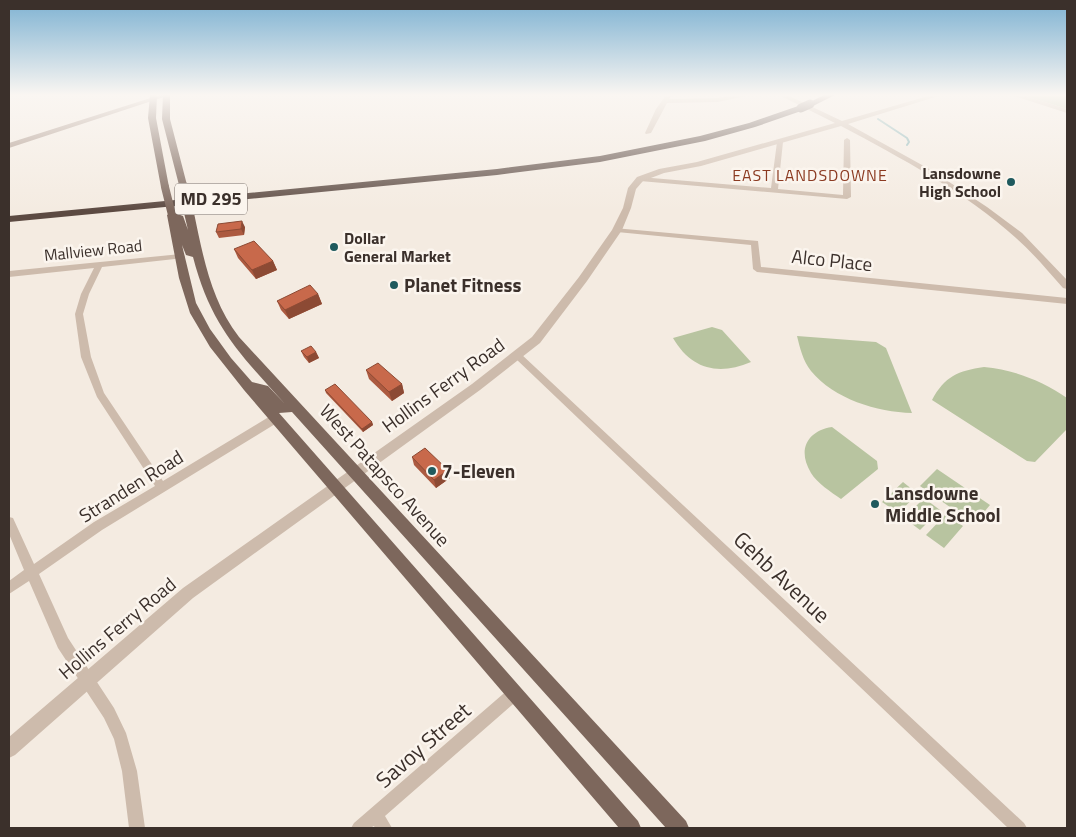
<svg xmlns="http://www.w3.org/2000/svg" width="1076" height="837" viewBox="0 0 1076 837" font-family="'Titillium Web',sans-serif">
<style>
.green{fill:#b8c4a0}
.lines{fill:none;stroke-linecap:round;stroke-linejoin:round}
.stream{stroke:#7fb0b2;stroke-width:2}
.minor{fill:#cdbbac;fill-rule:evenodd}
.tertiary{fill:#cdbbac;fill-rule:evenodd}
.secondary{fill:#a18a7d;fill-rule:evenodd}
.primary{fill:#7d675c;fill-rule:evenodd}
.motorway{fill:#5c4a42;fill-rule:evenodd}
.primary-bridge{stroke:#7d675c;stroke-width:8}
.motorway-bridge{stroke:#5c4a42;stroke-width:9}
.wall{fill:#ac5a40}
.shaded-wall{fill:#8c4a34}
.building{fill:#c8694b;stroke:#8c4a34}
.poi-dot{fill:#1f5a5e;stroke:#fbf5ee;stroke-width:2}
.labels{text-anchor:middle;stroke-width:5;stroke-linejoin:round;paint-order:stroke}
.far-poi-label{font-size:16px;font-weight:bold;fill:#3b302b;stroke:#fbf5ee;text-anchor:end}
.far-neighbourhood-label{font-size:16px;letter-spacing:1px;fill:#8c3b22;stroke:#fbf5ee}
.far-street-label{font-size:16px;fill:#3b302b;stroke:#fbf5ee}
.shield{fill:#fbf5ee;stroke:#756b66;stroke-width:1}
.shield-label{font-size:18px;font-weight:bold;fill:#3b302b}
.street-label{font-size:19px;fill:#3b302b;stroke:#fbf5ee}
.poi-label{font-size:19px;font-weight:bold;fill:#3b302b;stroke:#fbf5ee;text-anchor:start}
.near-street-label{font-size:22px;fill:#3b302b;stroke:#fbf5ee}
</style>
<rect width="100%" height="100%" fill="#f4ebe1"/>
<path class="green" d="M1019 94H1067V109Z
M712 327 722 330 751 362C718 376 691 369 673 338Z
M797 336 876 342 886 348 912 413C877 412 834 399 811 371 803 361 800 348 797 336Z
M984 367C1015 370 1042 381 1067 398V429L1035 462 1027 461 932 400C945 376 958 371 984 367Z
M832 427 877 461 878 469 841 499C831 492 817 483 811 473 797 450 807 431 832 427Z
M937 469 990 505 974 524 920 486Z
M903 482 918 494 898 513 882 502Z
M924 498 940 510 920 530 904 518Z
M946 514 963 526 944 548 926 535Z"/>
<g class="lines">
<path class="stream" d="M878 119 907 138 909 142 907 145"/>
<path class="minor" d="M667 94H673L669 99 718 98 744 94H755L718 102 667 103 651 133 646 134 645 133 656 109Z
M847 138 850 140 851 197 847 199 640 181 637 179 640 177 771 188 777 142 780 140 783 142 778 189 843 195 844 140Z
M614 228 758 241 761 267 1067 298V304L757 272 753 269 751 245 617 232 613 230Z
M181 254 185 256 184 258 102 267 89 294 83 314 91 357 104 393 163 481 272 415H280L281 418 280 421 102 530 39 574 68 638 114 708 126 733 137 771 145 828H129L122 771 114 739 104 718 58 648 29 581 9 594V581L24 570 9 534V517L13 518 34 564 94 522 155 486 97 397 81 357 75 314 81 294 94 268 9 277V271Z
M518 353 521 354 1024 823 1027 828H1008L515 358 513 356Z
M515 686 520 688 522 693 520 698 385 816 392 828H375L374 826 370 828H351L354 823 510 688Z"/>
<path class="tertiary" d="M777 94H785L842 121 935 94H945L848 124 931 170 987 207 1022 233 1067 280V289L1063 288C1048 271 1033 253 1016 238 965 192 901 158 841 126L701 166 664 173 643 181 636 189 631 208 622 230 587 281 540 343 480 390 193 598 15 755 9 758V737L183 588 472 384 532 337 579 277 612 230 623 208 628 188 637 177 659 169 697 162 835 123Z
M1008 94H1019L1067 109V113Z"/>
<path class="secondary" d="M163 94H173L9 148V143Z"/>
<path class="primary" d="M150 94H157L156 118 169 187 165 190 161 187 148 118Z
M163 94H170V119L187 185 183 188 179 185 162 119Z
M189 210 194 213C203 256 211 301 239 337L686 821 689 828H666L292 412 279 413 638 821 641 828H619L244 390 210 347 190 313 179 278 167 215 172 212 183 216 188 230 184 213ZM182 245 186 255 193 257C211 326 239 353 285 404L268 386 252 382 231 358 210 329 196 303Z"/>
<path class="motorway" d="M826 94H837L813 106 806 104Z
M801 105 805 108 804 110 755 127 705 141 600 162 497 175 9 222V216L497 169 600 156 700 136 749 123Z"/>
<path class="primary-bridge" d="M183 185 189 213
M165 187 172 215"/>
<path class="motorway-bridge" d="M801 108 810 104"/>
</g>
<path class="wall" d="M245 227 244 235 219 238 216 232Z
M234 249 273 261 277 270 256 279 238 258Z
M318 294 322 304 289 319 281 310 277 301Z
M301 351 316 352 319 358 309 363 304 357Z
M366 370 402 384 404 393 392 401 369 379Z
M325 390 372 422 373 425 363 432 326 393Z
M412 457 448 470 450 478 436 488 414 465Z"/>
<path class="shaded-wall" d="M242 221 245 227 244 235 241 229Z
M273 261 277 270 256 279 252 270Z
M318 294 322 304 289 319 285 310Z
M316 352 319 358 309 363 307 357Z
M402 384 404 393 392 401 389 392Z
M372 422 373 425 363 432 362 429Z
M448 470 450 478 436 488 434 480Z"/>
<path class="building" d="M242 221 241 229 216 232 218 224Z
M254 241 273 261 252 270 234 249Z
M310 285 318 294 285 310 277 301Z
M311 346 316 352 307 357 301 351Z
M378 363 402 384 389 392 366 370Z
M335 384 372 422 362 429 325 390Z
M425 448 448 470 434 480 412 457Z"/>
<linearGradient id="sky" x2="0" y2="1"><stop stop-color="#7eb2d2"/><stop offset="0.45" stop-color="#faf6f2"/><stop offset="1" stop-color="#faf6f2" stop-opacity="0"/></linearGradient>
<rect width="1076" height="211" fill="url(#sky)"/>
<g class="poi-dot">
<circle cx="1011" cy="182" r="5"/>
<circle cx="334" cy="247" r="5"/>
<circle cx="394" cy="285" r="5"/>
<circle cx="432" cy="471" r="5"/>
<circle cx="875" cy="504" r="5"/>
</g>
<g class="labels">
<g class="far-poi-label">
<text x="1001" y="179">Lansdowne<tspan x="1001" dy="18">High School</tspan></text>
<text x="344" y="244" text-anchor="start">Dollar<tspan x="344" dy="18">General Market</tspan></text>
</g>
<g class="far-neighbourhood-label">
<text x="810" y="181">EAST LANDSDOWNE</text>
</g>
<g class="far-street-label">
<text transform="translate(93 250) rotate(-6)" y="6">Mallview Road</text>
</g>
<rect class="shield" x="175" y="183.5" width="72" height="31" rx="4"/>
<g class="shield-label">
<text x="211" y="205">MD 295</text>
</g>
<g class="street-label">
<text transform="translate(832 260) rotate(6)" y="7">Alco Place</text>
<text transform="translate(443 385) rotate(-36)" y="7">Hollins Ferry Road</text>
<text transform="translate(385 475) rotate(48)" y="7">West Patapsco Avenue</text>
<text transform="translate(131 486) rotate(-32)" y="7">Stranden Road</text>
<text transform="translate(117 628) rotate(-40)" y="7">Hollins Ferry Road</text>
</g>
<g class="poi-label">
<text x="404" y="292">Planet Fitness</text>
<text x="442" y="478">7-Eleven</text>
<text x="885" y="500">Lansdowne<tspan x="885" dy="22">Middle School</tspan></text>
</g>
<g class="near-street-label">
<text transform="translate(782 577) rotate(43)" y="8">Gehb Avenue</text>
<text transform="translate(423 745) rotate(-41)" y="8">Savoy Street</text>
</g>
</g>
<rect width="1076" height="837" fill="none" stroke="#3b302b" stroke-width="20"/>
</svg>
